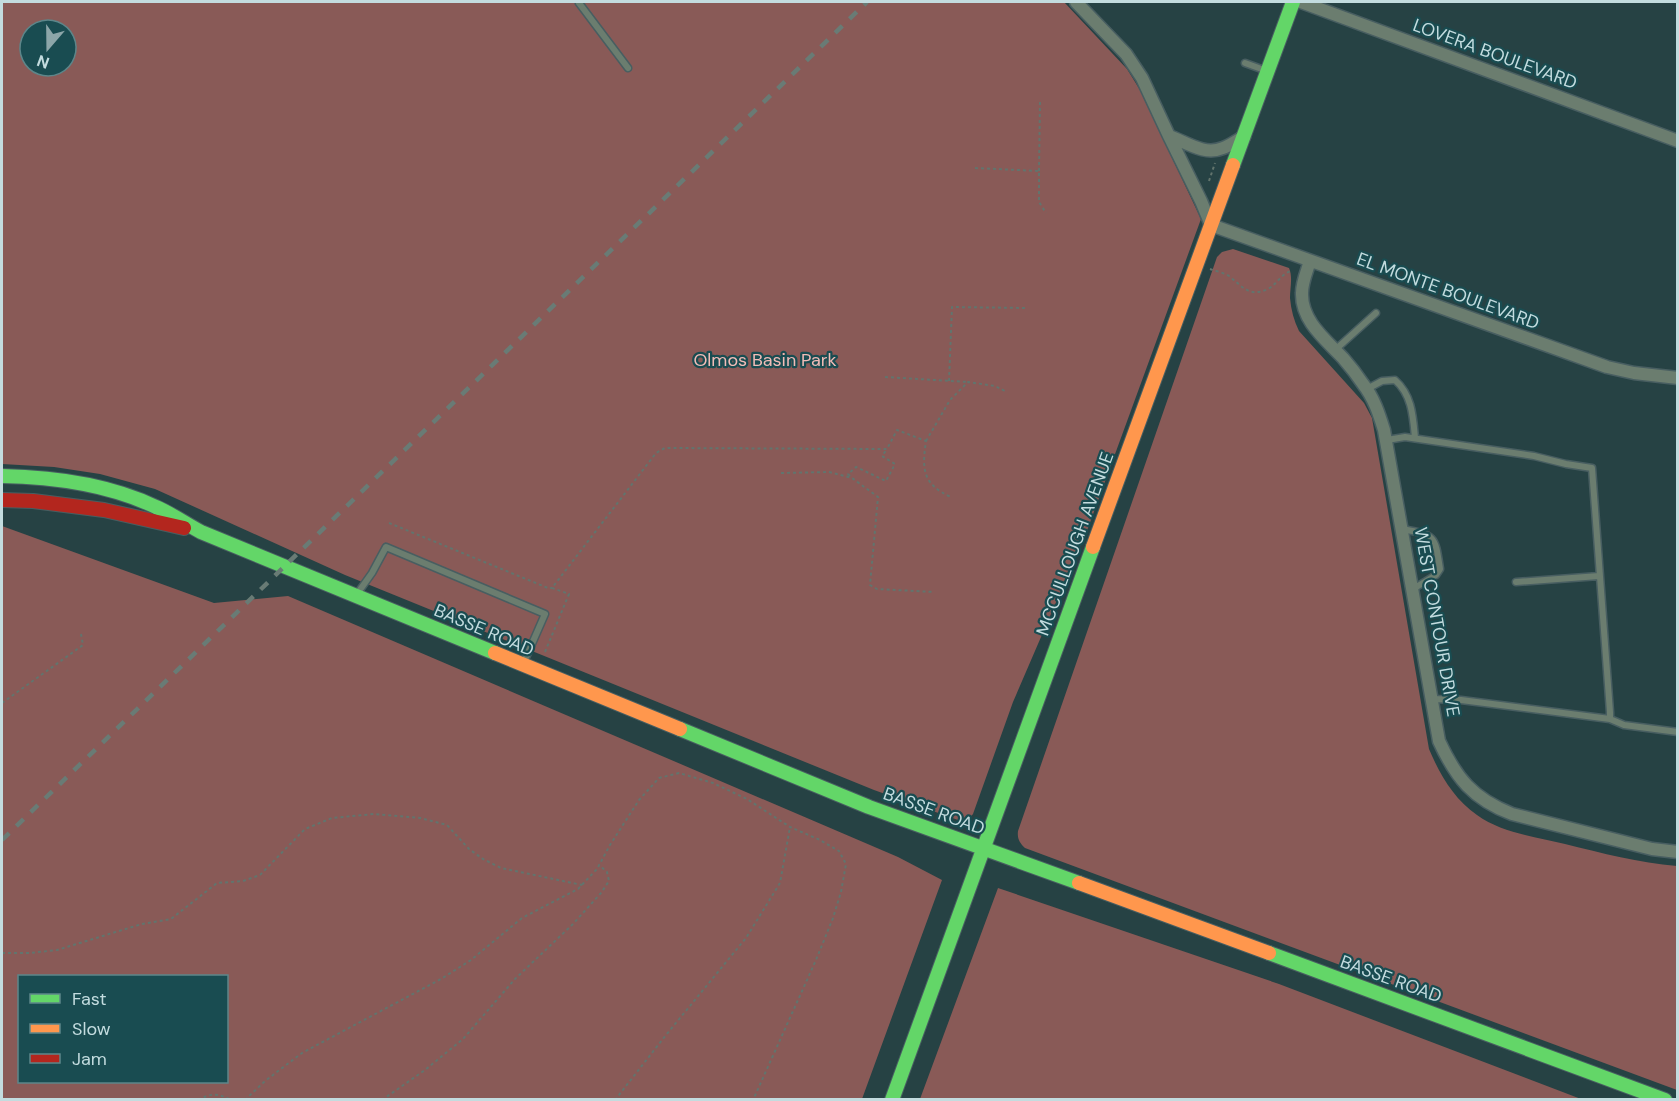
<svg xmlns="http://www.w3.org/2000/svg" width="1679" height="1101" viewBox="0 0 1679 1101" font-family="'DM Sans',sans-serif">
<style>
.green{fill:#895a57;fill-rule:evenodd}
.lines{fill:none;stroke-linecap:round;stroke-linejoin:round}
.lane-casing{stroke:#485e61;stroke-width:9}
.street-casing{stroke:#485e61;stroke-width:15}
.fast-casing{stroke:#485e61;stroke-width:16}
.slow-casing{stroke:#485e61;stroke-width:16}
.jam-casing{stroke:#485e61;stroke-width:16}
.path{stroke:#62746d;stroke-width:2;stroke-dasharray:3 3;stroke-linecap:butt}
.lane{stroke:#6b7d6f;stroke-width:6}
.street{stroke:#6b7d6f;stroke-width:12}
.fast{stroke:#63d668;stroke-width:14}
.slow{stroke:#ff974d;stroke-width:14}
.jam{stroke:#b3261e;stroke-width:14}
.rail{stroke:#697b75;stroke-width:4.5;stroke-dasharray:10 10;stroke-linecap:butt}
.labels{text-anchor:middle;stroke-width:4.5;stroke-linejoin:round;paint-order:stroke}
.street-label{font-size:18px;fill:#c3dcdf;stroke:#194c51}
.park-label{font-size:18px;fill:#f2bcb7;stroke:#194c51}
</style>
<rect width="100%" height="100%" fill="#264244"/>
<path class="green" d="M2 2H1064L1127 69 1140 90 1201 219 1088 528 1013 702 973 814C969 819 965 821 958 820L874 790 345 575 155 489 100 474 54 467 2 464ZM30 30H66V66H30Z
M1233 249 1289 268C1293 277 1290 288 1290 298 1291 310 1294 321 1299 331L1364 403 1372 418 1429 749C1440 775 1454 799 1477 815 1502 833 1536 837 1565 844 1602 853 1639 863 1677 866V1090L1025 848C1020 843 1017 839 1018 831L1217 257 1222 252Z
M2 526 214 603 288 596 898 857 942 880 862 1099H2ZM20 976H226V1082H20Z
M998 888 1279 984 1581 1099H920Z"/>
<g class="lines">
<defs>
<path id="lane" d="M580 2 579 3 628 68
M1245 63 1267 71
M1335 350 1376 313
M1367 389 1382 381 1395 380C1412 395 1413 416 1415 438
M1387 440 1405 437 1534 456 1566 464 1592 468 1610 712V719L1461 700 1432 699
M1402 529C1436 535 1435 536 1440 569L1436 575 1413 589
M1516 582 1599 576
M357 594 372 573 386 547 545 614 524 662
M1610 719 1624 725 1678 732"/>
<path id="street" d="M1076 2 1126 54 1142 78 1169 136 1201 201 1211 225 1607 367 1634 373 1678 378
M1301 2 1678 141
M1169 136C1186 142 1204 156 1223 148 1230 146 1237 140 1244 137
M1310 261C1307 271 1302 282 1302 293 1301 321 1326 340 1343 358 1350 366 1357 375 1363 384 1374 398 1379 414 1384 430L1439 741C1456 778 1473 799 1512 814L1652 849 1678 852"/>
<path id="fast" d="M1233 165 1293 2
M2 476C55 477 108 484 156 507 172 514 186 524 201 532L495 653
M680 729 869 807 1079 883
M1269 953 1665 1100
M892 1100 1093 547"/>
<path id="slow" d="M1093 547 1233 165
M495 653 680 729
M1079 883 1269 953"/>
<path id="jam" d="M2 500 33 501 104 510 184 528"/>
</defs>
<use href="#lane" class="lane-casing"/>
<use href="#street" class="street-casing"/>
<use href="#fast" class="fast-casing"/>
<use href="#slow" class="slow-casing"/>
<use href="#jam" class="jam-casing"/>
<path class="path" d="M975 168 1039 171V202L1046 213
M1039 171 1040 101
M1209 181 1215 163
M1210 269C1216 271 1224 273 1229 276 1242 286 1249 298 1268 289 1277 284 1281 274 1291 271
M885 377 968 382
M949 381 952 307 1026 308
M926 441 950 400 968 382 995 386 1007 392
M781 473 829 472 852 478 878 497 870 585 877 589 934 592
M850 476 848 474 856 467 886 481 895 464 882 456 887 449
M389 523 548 588H552
M545 652 569 594 552 588 656 453 665 448 887 449 897 430 926 441C922 469 922 484 951 497
M2 703 83 645 81 634
M2 953H30L57 950 142 924 171 919 217 883 243 881 260 875 305 829 332 818 374 814 420 818 447 825 469 849 483 859 501 868 582 885
M198 1100C211 1093 218 1093 231 1100
M245 1100 265 1081 302 1053 441 979 471 960 522 918 578 889 597 869 610 845 639 800 659 778 679 773 713 783 747 799 790 827 820 840 839 851 846 864 841 892 833 918 816 960 753 1100
M382 1100 425 1070 463 1039 515 979 573 924 601 893 609 881 607 872 599 865
M615 1100 666 1035 746 938 780 883 790 827"/>
<use href="#lane" class="lane"/>
<use href="#street" class="street"/>
<use href="#fast" class="fast"/>
<use href="#slow" class="slow"/>
<use href="#jam" class="jam"/>
<path class="rail" d="M2 840 867 2"/>
</g>
<g class="labels">
<g class="street-label">
<text transform="translate(1495 54) rotate(20)" y="6">LOVERA BOULEVARD</text>
<text transform="translate(1448 291) rotate(20)" y="6">EL MONTE BOULEVARD</text>
<text transform="translate(1075 544) rotate(-70)" y="6">MCCULLOUGH AVENUE</text>
<text transform="translate(1437 622) rotate(80)" y="6">WEST CONTOUR DRIVE</text>
<text transform="translate(484 630) rotate(23)" y="6">BASSE ROAD</text>
<text transform="translate(934 811) rotate(20)" y="6">BASSE ROAD</text>
<text transform="translate(1391 979) rotate(20)" y="6">BASSE ROAD</text>
</g>
<g class="park-label">
<text x="765" y="366">Olmos Basin Park</text>
</g>
</g>
<rect width="1679" height="1101" fill="none" stroke="#c3dcdf" stroke-width="6"/>
<rect x="18" y="975" width="210" height="108" fill="#194c51" stroke="#5d868a" stroke-width="1.5"/>
<rect x="30" y="994" width="30" height="9" fill="#63d668" stroke="#5d868a" stroke-width="1.5"/>
<text x="72" y="1005" font-size="18" fill="#c3dcdf">Fast</text>
<rect x="30" y="1024" width="30" height="9" fill="#ff974d" stroke="#5d868a" stroke-width="1.5"/>
<text x="72" y="1035" font-size="18" fill="#c3dcdf">Slow</text>
<rect x="30" y="1054" width="30" height="9" fill="#b3261e" stroke="#5d868a" stroke-width="1.5"/>
<text x="72" y="1065" font-size="18" fill="#c3dcdf">Jam</text>
<g transform="translate(48 48) rotate(200)"><circle r="28" fill="#194c51" stroke="#5d868a" stroke-width="1.5"/>
<path d="M0-4.5L10 22L0 15L-10 22Z" fill="#8ca6a9"/>
<text y="-9" font-size="16" font-weight="bold" text-anchor="middle" fill="#c3dcdf">N</text>
</g>
</svg>
